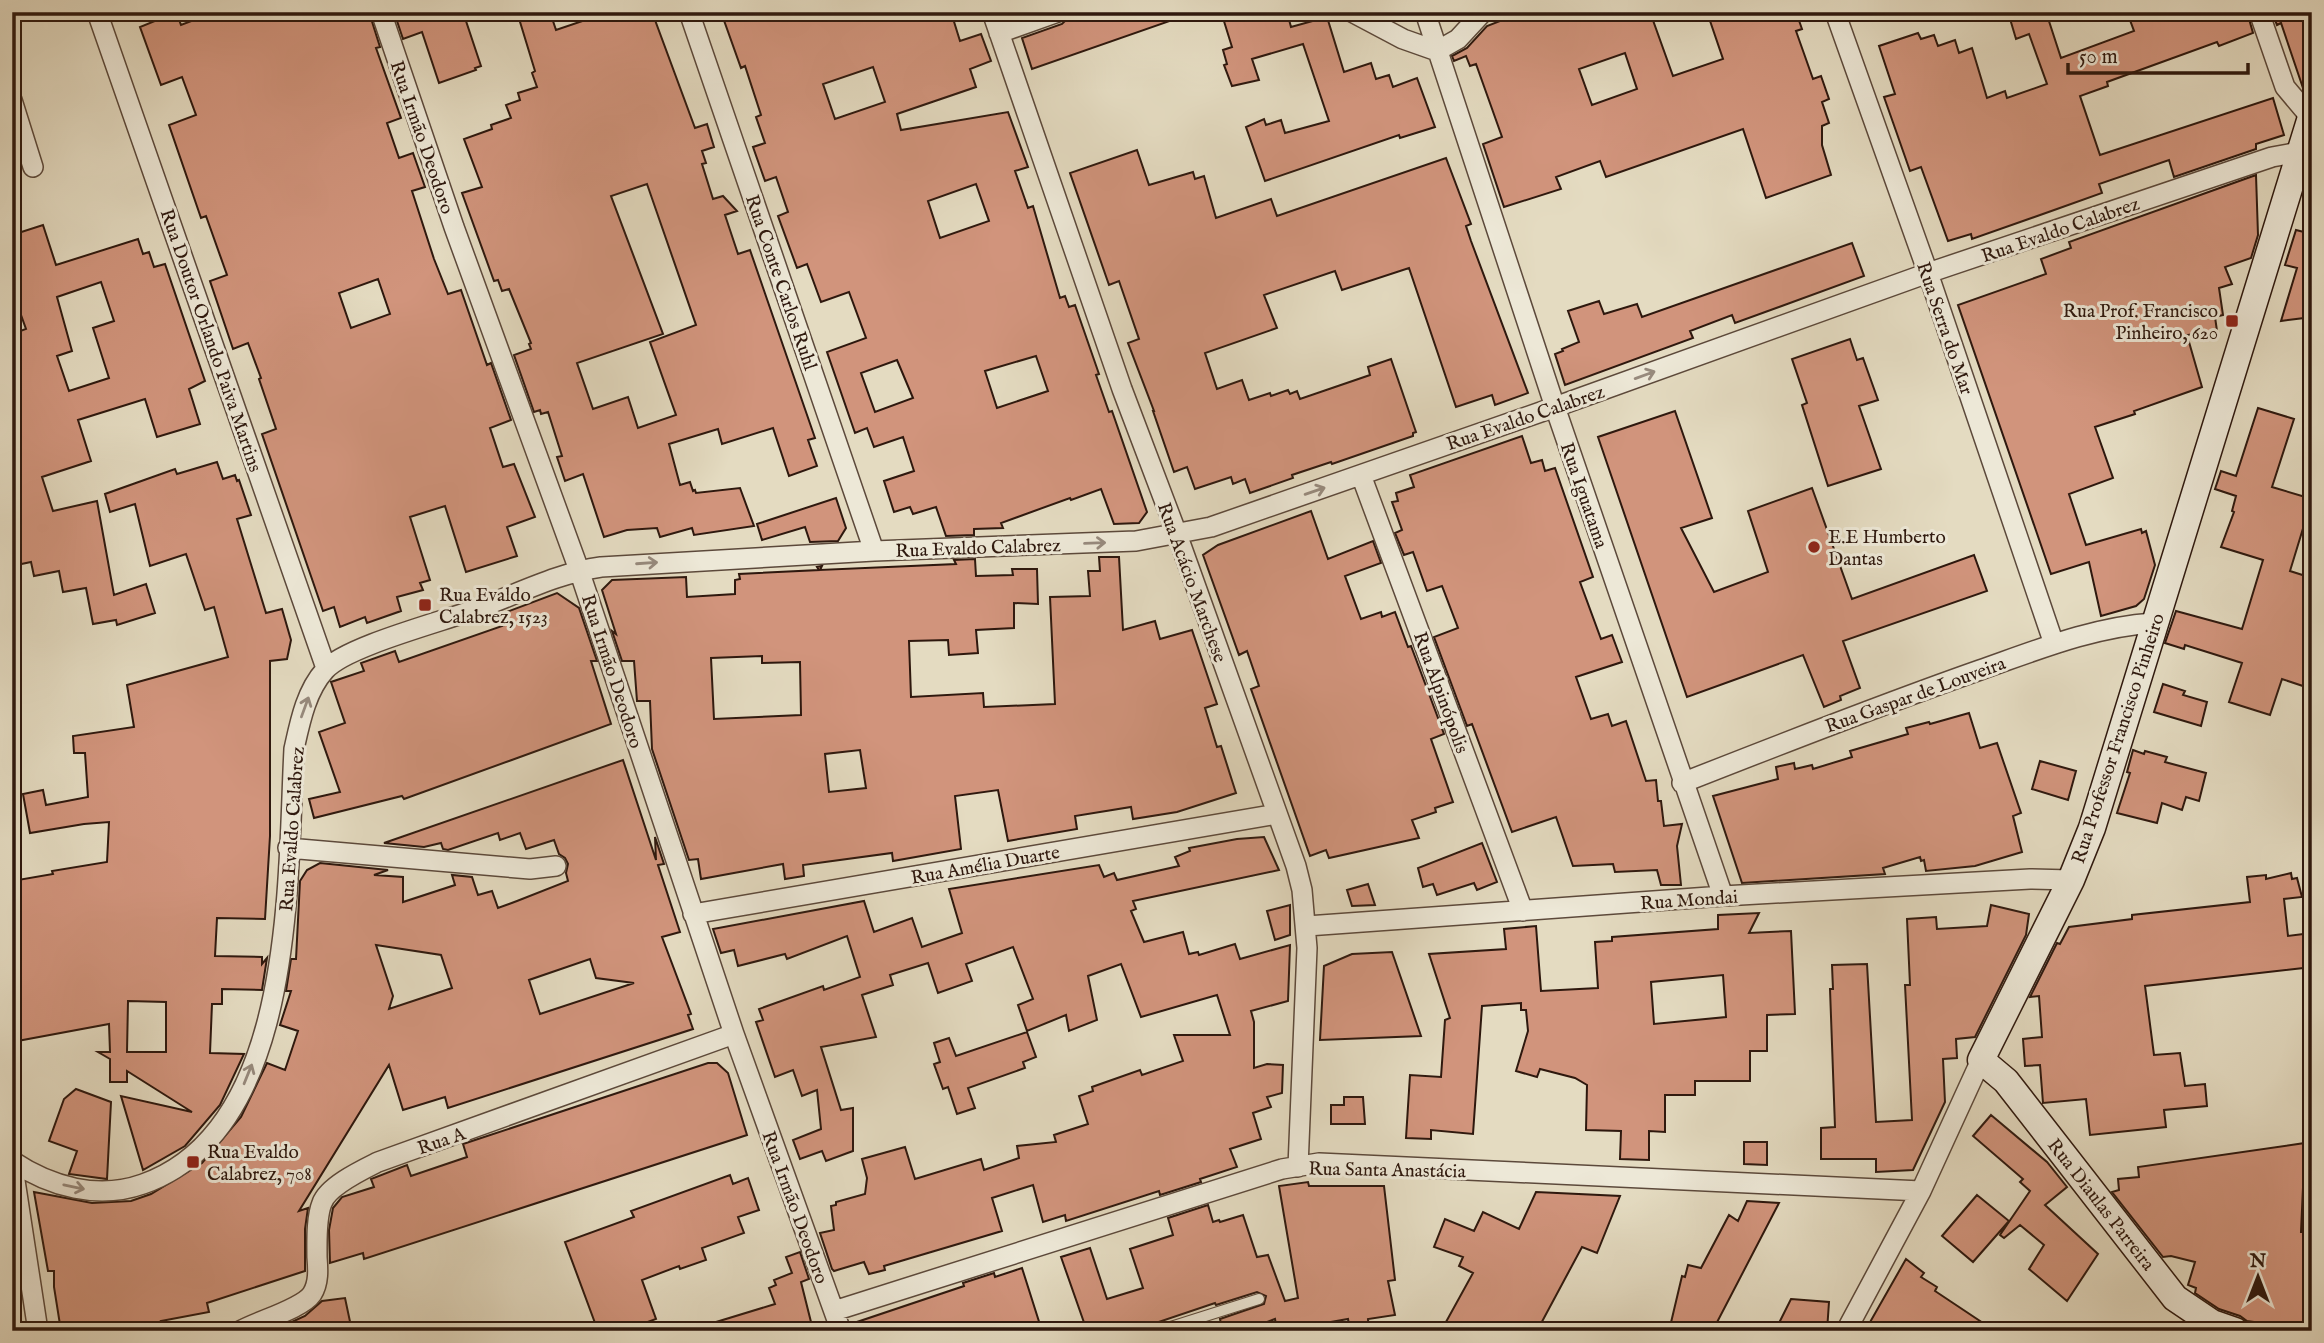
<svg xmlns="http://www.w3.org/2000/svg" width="2324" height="1343" viewBox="0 0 2324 1343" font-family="'IM FELL English',serif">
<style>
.building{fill:#d1947c;stroke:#2e180e;stroke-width:2;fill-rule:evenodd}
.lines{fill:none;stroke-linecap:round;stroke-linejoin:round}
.lane-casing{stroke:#5c493b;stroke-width:12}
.street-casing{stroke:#5c493b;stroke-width:22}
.secondary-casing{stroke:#2e180e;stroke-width:29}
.lane{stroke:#ede8d7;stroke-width:10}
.street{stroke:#ede8d7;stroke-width:19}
.secondary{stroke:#ede8d7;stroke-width:26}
.oneway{stroke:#978a7d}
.poi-dot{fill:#8f2418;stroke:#ede8d7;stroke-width:2.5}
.labels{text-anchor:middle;stroke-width:6;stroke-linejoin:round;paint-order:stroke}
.street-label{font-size:19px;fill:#2e180e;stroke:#ede8d7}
.poi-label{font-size:19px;fill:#2e180e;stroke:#ede8d7;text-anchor:start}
</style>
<rect width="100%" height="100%" fill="#e4dbc1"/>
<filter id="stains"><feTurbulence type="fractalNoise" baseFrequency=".00286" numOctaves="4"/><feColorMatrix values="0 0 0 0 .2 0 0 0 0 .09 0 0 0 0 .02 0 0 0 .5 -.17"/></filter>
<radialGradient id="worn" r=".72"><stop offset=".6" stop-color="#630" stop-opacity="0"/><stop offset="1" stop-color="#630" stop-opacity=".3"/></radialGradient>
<path class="building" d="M152 12H176L181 25 215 12H369L380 47 376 48 401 118 387 123 399 158 413 153 425 187 412 191 434 259 448 294 461 290 487 365 491 363 511 420 490 428 503 467 514 464 535 517 507 527 517 556 466 572 445 506 410 517 430 580 420 583 423 590 397 597 401 611 367 623 365 617 340 627 334 607 323 611 262 434 276 429 259 379 261 378 248 343 233 349 210 281 227 275 206 216 201 218 169 125 196 115 182 77 161 85 140 27 155 21ZM378 279 390 314 351 328 339 293Z
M394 12H471V15L465 18 481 66 475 68 476 70 439 83 422 32 403 39Z
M517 12H550L556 30 609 12H652L695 128 707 124 714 147 702 151 706 163 702 164 713 199 723 196 737 211 725 215 738 254 750 250 815 438 808 440 817 466 789 476 773 428 722 444 718 429 669 444 680 485 690 482 693 491 695 490 696 493 740 488 754 526 694 535 692 528 660 537 657 528 627 530 604 537 583 474 565 481 557 457 562 456 548 412 541 414 540 410 534 412 514 355 531 349 529 344 531 343 509 289 502 291 498 280 494 281 462 193 482 187 464 139 492 129 491 125 511 118 506 105 520 100 518 93 537 87 532 73 535 71ZM647 184 696 325 650 342 676 415 638 428 628 397 593 409 577 363 663 334 611 196Z
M721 12H951L960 41 981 34 991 61 970 69 976 87 897 114 901 130 1008 112 1028 167 1015 171 1028 208 1033 206 1060 298 1065 296 1069 307 1075 305 1099 374 1096 375 1109 412 1112 411 1147 512 1139 523 1114 524 1101 489 1071 500 1070 498 1001 523 1003 528 974 529V535L946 536 936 507 913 514 910 507 894 512 884 481 914 471 903 437 874 447 867 428 855 433 827 352 866 338 849 292 821 302 807 264 797 268 778 216 788 212 776 177 765 181 753 147 765 143 756 117 761 115 745 66 741 68ZM873 67 885 102 835 119 823 84ZM976 184 989 221 940 238 928 201ZM1036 356 1048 391 997 408 985 371ZM897 360 913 398 875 412 861 373Z
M1085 12H1186L1187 15 1032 69 1022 38 1062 24 1068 18Z
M1233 12H1287L1291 27 1327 17 1344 72 1371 63 1376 79 1389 75 1393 87 1417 78 1435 127 1400 138 1399 135 1265 181 1246 127 1264 119 1266 125 1281 120 1285 133 1329 121 1303 44 1252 59 1259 80 1232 86 1224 65 1227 64 1223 50 1232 47 1223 18Z
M1523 12H1650L1673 76 1723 59 1707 12H1796L1802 29 1796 31 1813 79 1821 76 1829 99 1822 102 1829 123 1822 126V145L1831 175 1766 198 1743 129 1606 177 1600 161 1556 177 1561 189 1504 207 1483 144 1502 137 1491 106 1476 64 1470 66 1466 56 1454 61 1452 56 1467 48 1487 26ZM1625 53 1637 89 1592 105 1579 69Z
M2008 12H2046L2061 58 2134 31 2127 12H2247L2253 33 2219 46 2217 42 2107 82 2108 86 2080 96 2100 155 2273 98 2284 135 2256 144V149L2174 177 2169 160 2099 184 2102 193 2057 209 1972 239 1971 234 1948 241 1921 167 1910 171 1896 131 1884 97 1895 94 1879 46 1918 33 1921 39 1934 35 1938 46 1955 40 1959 53 1972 48 1987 98 2005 91 2007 98 2047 84 2029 34 2016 39Z
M2272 12H2312L2304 91 2281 23 2277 25Z
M1137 150 1149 185 1193 172 1195 179 1204 176 1216 218 1271 199 1277 216 1446 158 1471 224 1466 226 1471 241 1528 393 1495 405 1492 395 1456 407 1409 268 1342 290 1335 271 1264 295 1277 328 1205 353 1217 389 1242 380 1249 400 1270 393 1271 396 1288 390 1290 394 1297 391 1300 399 1370 375 1368 367 1391 359 1416 432 1413 433V436L1332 464 1331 462 1292 475 1293 478 1250 493 1245 479 1233 484 1231 477 1195 489 1187 467 1174 472 1153 411H1154L1128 343 1139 339 1119 281 1109 285 1070 173Z
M2256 175 2258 235 2251 258 2225 267 2232 284 2219 288 2223 315 2215 317 2217 331 2187 335 2202 387 2134 411 2135 414 2095 427 2113 478 2069 494 2086 545 2141 529 2142 533 2146 531 2155 565 2144 599 2136 606 2101 616 2089 562 2051 574 1958 305 2046 274 2041 259 2071 248 2069 242Z
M43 225 56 265 138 239 143 254 149 252 154 267 165 264 205 381 189 389 200 424 157 437 145 399 78 420 91 461 42 477 53 511 97 501 114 595 146 584 155 613 117 625 116 620 93 624 86 588 63 592 59 571 34 576 31 562 12 566V432L18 431 12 413V334L26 329 12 290V235ZM101 282 114 321 93 328 109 378 69 391 57 356 72 351 57 297Z
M2296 230 2312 234V317L2281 321 2297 268 2285 265Z
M1852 243 1864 276 1735 323 1732 315 1690 331 1693 338 1565 385 1555 354 1563 351 1562 349 1579 342 1568 311 1599 301 1604 314 1637 304 1642 317Z
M1850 339 1857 360 1863 358 1878 400 1859 406 1881 469 1828 486 1802 405 1807 403 1792 359Z
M2258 408 2294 419 2272 487 2312 499 2290 571 2312 578V689L2282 679 2270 715 2229 702 2242 663 2185 645 2184 649 2165 643 2176 611 2242 629 2263 560 2221 547 2234 512 2232 511 2236 496 2215 489 2221 471 2236 476Z
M1675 411 1712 518 1681 528 1714 592 1768 572 1748 511 1812 488 1852 599 1974 555 1987 591 1843 641 1860 688 1840 696 1841 700 1824 707 1803 655 1687 697 1598 437Z
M1522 436 1531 463 1542 460 1545 471 1555 468 1593 577 1580 582 1601 639 1612 635 1622 662 1576 677 1591 719 1608 714 1612 726 1626 721 1646 781 1656 780 1658 801H1661L1664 826 1682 824 1677 846 1681 885H1661L1657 870 1615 872 1613 864 1573 866 1556 817 1512 832 1472 724 1467 726 1434 637 1458 628 1442 586 1427 591 1413 552 1404 555 1395 533 1402 530 1392 502 1398 501 1396 493 1414 487 1410 475Z
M217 462 223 479 235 475 237 481 239 480 251 515 237 519 266 613 282 609 291 640 287 659 270 661V836L265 919 217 918 215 956 262 957V964L267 958 262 990 222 989V1004H212L210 1053 244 1054 220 1105 185 1146 143 1170 121 1096 192 1112 127 1071V1082H110V1059L98 1052H110L109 1024 12 1042V881L53 874 52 871 107 862 109 822 84 824 30 833 23 794 43 790 46 805 88 797 85 753H74L73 736 134 727 127 685 228 657 214 607 205 610 186 554 150 566 135 504 110 512 105 494 175 469 177 474ZM128 1001 166 1002V1052H127Z
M836 498 846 528 838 541 810 542 805 527 762 540 757 524Z
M1311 511 1328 559 1373 541 1381 563 1345 576 1361 619 1381 612 1382 617 1395 612 1408 647 1411 646 1444 734 1431 739 1453 802 1435 808 1436 812 1412 820 1419 838 1329 858 1326 850 1310 856 1251 689 1259 686 1247 651 1239 655 1203 555 1218 545Z
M1099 557H1119L1123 630 1155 621 1160 639 1192 630 1217 704 1205 708 1217 747 1221 746 1236 793 1177 812 1133 819 1131 807 1075 816 1077 829 1008 841 998 790 955 796 961 849 893 861 892 853 825 862 803 865 804 876 785 879 783 864 701 879 698 859 689 860 652 749 650 701H637L634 661H622L612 631 616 634 602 590 612 580 686 577 687 597 735 594V580L740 579 739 574 819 570 817 567 822 566 820 570 956 564 954 560 975 559 976 576 1013 575 1012 569H1037L1038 604 1014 603V628L976 630 978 653 949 655 948 640 909 641 911 697 983 693 984 707 1055 704 1050 597 1090 596 1088 571H1100ZM762 656V663L800 662 801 715 714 719 711 658ZM860 750 866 788 829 792 825 754Z
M557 593 579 608 597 661H591L611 724 404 799 402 796 314 818 309 799 340 792 319 732 345 723 331 682 364 671 361 663 395 651 399 662 508 624 504 613Z
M2163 684 2185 691 2183 695 2207 702 2201 726 2154 712Z
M1969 713 1980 748 1997 743 2021 813 2013 816 2022 852 1975 866 1926 871 1924 860 1921 861 1920 857 1883 868 1885 874 1742 883 1713 796 1778 779 1776 767 1794 763 1795 769 1812 765 1813 769 1852 757 1850 751 1908 734 1906 728 1929 722 1930 724Z
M2133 750 2144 754 2145 751 2167 757 2165 762 2206 773 2199 801 2186 797 2182 810 2162 803 2157 823 2117 813 2130 773 2127 772Z
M623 760 655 857 656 860 655 837 664 864 658 865 680 932 662 937 691 1014 688 1015 693 1029 448 1108 445 1097 403 1110 389 1065 299 1211 308 1208 305 1229V1271L207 1303 209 1312 161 1321 166 1331H61L54 1287V1271H48L34 1192 92 1203 131 1201 151 1194 202 1163 241 1117 267 1063 285 1070 298 1031 280 1025 291 991H286L291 959H296L300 881 307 870 320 863 388 870 374 875 403 877V902L455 885 452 875 472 877 478 895 492 891 498 908 517 901 568 881 566 873 568 864 565 858 559 854 554 840 526 849 520 833 500 840 498 833 448 850 443 849 441 843 424 847 384 843ZM376 945 441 955 452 988 389 1009 393 996ZM590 959 596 978 634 983 540 1014 529 980Z
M2040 761 2076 771 2068 800 2032 789Z
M1264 837 1279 870 1133 901 1136 909 1131 911 1144 942 1183 932 1189 954 1198 952 1199 955 1235 944 1240 959 1290 945 1288 1001 1251 1011 1254 1022V1068L1267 1064 1283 1065 1282 1093 1267 1097 1271 1107 1253 1113 1261 1139 1230 1149 1237 1167 1200 1179 1201 1182 1160 1195 1159 1191 1066 1221 1065 1215 1043 1222 1033 1185 992 1198 1002 1231 884 1266 885 1270 869 1274 864 1262 834 1271 832 1269 820 1233 834 1230 831 1206 836 1205V1202L865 1194 867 1178 862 1159 905 1147 915 1179 981 1159 984 1170 1019 1158 1017 1146 1056 1142 1054 1135 1088 1124 1079 1096 1093 1091 1092 1087 1140 1070 1142 1075 1183 1061 1174 1035H1230L1217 995 1141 1017 1121 964 1088 976 1097 1020 1069 1031 1066 1015 1027 1031 1018 1005 1033 999 1013 947 966 964 972 981 938 993 928 963 890 975 893 985 862 995 876 1037 821 1047 841 1110 853 1108V1151L826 1161 822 1151 800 1159 793 1140 821 1129 817 1090 802 1096 793 1070 775 1077 756 1022 763 1020 759 1009 823 986 824 990 860 977 847 936 787 959 785 954 738 966 734 950 721 953 713 929 864 901 874 932 912 918 922 947 962 933 949 889 1099 865 1104 877 1114 873 1117 880 1179 866 1175 857 1190 851 1189 848 1237 839Z
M1482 843 1497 882 1477 890 1474 883 1437 895 1433 884 1423 887 1418 868Z
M2291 873 2292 879 2297 878 2302 897 2284 899 2288 936 2312 933V967L2145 986 2154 1055 2180 1053 2185 1086 2205 1084 2207 1106 2164 1110 2166 1127 2090 1135 2086 1099 2043 1103 2040 1065 2025 1066 2023 1039 2042 1037 2039 996 2030 997 2057 943 2060 944 2069 927 2132 919V915L2250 902 2247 877 2266 875V879Z
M1368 884 1375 905 1352 906 1347 890Z
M1290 905V935L1275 940 1267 911Z
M1991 905 2029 914 2026 935 1975 1037 1956 1039 1957 1058 1943 1059 1945 1102 1913 1170 1876 1172V1159H1821V1128L1835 1127 1830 989H1833L1832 965 1867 964 1876 1122 1912 1120 1905 985H1910L1907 919 1936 917 1937 929 1987 926Z
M1759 913 1749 933 1791 931 1795 1014 1767 1015V1051H1750V1081H1695V1095H1665V1132L1649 1131V1160L1620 1159 1621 1131 1586 1130 1587 1085 1575 1078 1540 1069 1537 1077 1516 1071 1528 1031 1526 1010H1521V1003L1482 1006 1473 1134 1431 1130V1139L1406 1138 1410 1075 1441 1077 1445 1020 1450 1018 1429 954 1506 949 1504 929 1536 926 1541 991 1598 988 1595 942 1612 941V937L1718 929V915ZM1723 975 1726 1017 1654 1024 1651 982Z
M1392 952 1421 1036 1320 1040 1324 966 1352 954Z
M1027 1032 1036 1057 1023 1062 1025 1068 968 1088 975 1108 957 1114 948 1087 943 1089 934 1064 940 1062 934 1043 949 1038 956 1056Z
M708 1063H717L728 1073 747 1135 364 1259 363 1253 330 1263 329 1230 333 1208 342 1197 374 1187 371 1179 407 1165 411 1176 467 1157 463 1144Z
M76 1089 111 1102 107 1179 69 1174 77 1151 49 1141 64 1099Z
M1344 1097H1363L1365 1124H1331V1105H1344Z
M1991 1115 2047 1162 2067 1187 2045 1205 2098 1254 2067 1301 2029 1269 2044 1245 2020 1225 2004 1238 2000 1235 2030 1191 2020 1182 2023 1179 1973 1136Z
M1744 1142H1767V1165L1744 1164Z
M2305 1143 2301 1232H2312V1330L2247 1321 2240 1316 2219 1309 2195 1293 2196 1288 2188 1285 2195 1262 2171 1256 2163 1257 2112 1192 2119 1190 2118 1179 2139 1177 2138 1167Z
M730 1175 733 1184 748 1178 759 1210 738 1217 744 1233 702 1248 706 1260 680 1269 679 1266 642 1280 656 1319 623 1331H598L565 1242 634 1217 631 1211Z
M1308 1182 1309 1186H1384L1395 1280 1388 1281 1395 1315 1368 1319 1369 1331H1350L1348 1319 1308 1326 1309 1331H1277L1275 1319 1244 1331H1235L1234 1327 1222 1329 1220 1319 1264 1304 1266 1296 1257 1292 1216 1305 1215 1303 1132 1331H1087L1061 1257 1090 1248 1107 1299 1143 1288 1130 1249 1173 1235 1168 1218 1208 1205 1213 1222 1219 1220 1220 1222 1243 1215 1257 1257 1268 1255 1285 1301 1298 1298 1279 1186Z
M1536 1192 1620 1196 1597 1253 1582 1247 1537 1331H1441L1473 1273 1459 1266 1463 1257 1434 1247 1445 1219 1474 1231 1483 1212 1519 1229Z
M1977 1195 2009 1221 1973 1262 1942 1236Z
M1747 1201 1779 1203 1713 1330 1669 1331 1682 1276 1685 1277 1688 1265 1701 1268 1729 1215 1738 1221Z
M800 1252 809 1279 801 1282 811 1322 790 1331H704L703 1326 775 1304 769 1288 776 1285 774 1280 792 1273 786 1257Z
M1906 1259 1924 1273 1921 1277 1937 1287 1935 1291 1995 1331H1865Z
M1022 1268 1042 1331H853L851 1324 964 1286 963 1283 994 1273 995 1277Z
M345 1298 352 1331H272L305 1316 322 1301Z
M1791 1299 1829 1302 1827 1331H1775Z"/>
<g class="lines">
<defs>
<path id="lane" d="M1158 1331 1259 1299"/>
<path id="street" d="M97 12 326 668
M381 12 454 227 579 570 734 1034 841 1331
M689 12 874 551
M992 12 1122 389 1177 534 1296 866 1302 890 1307 948 1298 1167
M1352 12 1403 39 1437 51 1458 39 1483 12
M1425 12 1555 407 1723 896
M1835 12 1928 273 2054 644
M2259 12 2285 87 2311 118
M999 33 1058 12
M12 100 33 167
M1361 475 1523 911
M1682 783C1781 744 1880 705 1980 670 2037 650 2093 627 2153 623
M288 848 530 869 556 866
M693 914 1277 814
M1307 926 1723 896 2030 879 2071 880
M12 1161C51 1187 98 1200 143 1184 296 1130 287 881 294 749 300 722 306 691 325 670 346 646 445 621 479 608 520 593 558 573 601 567L874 551 1136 541 1211 527 1555 407 1928 273 2272 157 2300 152
M12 1161 38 1331
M834 1311 1282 1169 1319 1163 1921 1191
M240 1331C257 1321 302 1309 312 1294 319 1283 318 1269 317 1257 317 1241 316 1218 322 1203 328 1186 362 1170 378 1162L734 1034
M1846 1331 1921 1191 1981 1060"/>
<path id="secondary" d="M2235 1331 2212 1323 2175 1298 2006 1081 1981 1060 2071 880 2092 828 2312 114"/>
</defs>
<use href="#lane" class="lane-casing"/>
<use href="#street" class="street-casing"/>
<use href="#secondary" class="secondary-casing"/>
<use href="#lane" class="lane"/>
<use href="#street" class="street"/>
<use href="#secondary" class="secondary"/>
</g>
<defs><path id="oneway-shaft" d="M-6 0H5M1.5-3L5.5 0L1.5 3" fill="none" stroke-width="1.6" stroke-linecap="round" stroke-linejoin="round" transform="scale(1.75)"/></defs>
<g class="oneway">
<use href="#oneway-shaft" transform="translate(1645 375) rotate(-20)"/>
<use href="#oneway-shaft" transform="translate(1315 491) rotate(-19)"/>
<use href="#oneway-shaft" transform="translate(1095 543) rotate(-2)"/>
<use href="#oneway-shaft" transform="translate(647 563) rotate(-4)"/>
<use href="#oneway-shaft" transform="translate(305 707) rotate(-70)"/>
<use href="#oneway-shaft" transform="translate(248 1074) rotate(-68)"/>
<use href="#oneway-shaft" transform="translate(74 1187) rotate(12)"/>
</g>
<g class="poi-dot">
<rect x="2225" y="314" width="14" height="14" rx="3.5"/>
<circle cx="1814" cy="547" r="7"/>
<rect x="418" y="598" width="14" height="14" rx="3.5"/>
<rect x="186" y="1155" width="14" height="14" rx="3.5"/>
</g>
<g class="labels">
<g class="street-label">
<text transform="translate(423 137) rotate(71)" y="7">Rua Irmão Deodoro</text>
<text transform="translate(2060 229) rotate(-19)" y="7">Rua Evaldo Calabrez</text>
<text transform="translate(782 282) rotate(71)" y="7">Rua Conte Carlos Ruhl</text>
<text transform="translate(1946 328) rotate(71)" y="7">Rua Serra do Mar</text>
<text transform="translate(212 340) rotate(71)" y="7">Rua Doutor Orlando Paiva Martins</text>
<text transform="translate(1525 417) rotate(-19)" y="7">Rua Evaldo Calabrez</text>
<text transform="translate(1585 495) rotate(71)" y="7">Rua Iguatama</text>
<text transform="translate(978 547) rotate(-2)" y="7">Rua Evaldo Calabrez</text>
<text transform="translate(1193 582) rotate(70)" y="7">Rua Acácio Marchese</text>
<text transform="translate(613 671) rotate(72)" y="7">Rua Irmão Deodoro</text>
<text transform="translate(1442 692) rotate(70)" y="7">Rua Alpinópolis</text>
<text transform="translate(1915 694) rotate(-20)" y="7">Rua Gaspar de Louveira</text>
<text transform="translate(2117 738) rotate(-72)" y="7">Rua Professor Francisco Pinheiro</text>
<text transform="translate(291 829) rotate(-86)" y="7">Rua Evaldo Calabrez</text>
<text transform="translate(985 864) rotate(-10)" y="7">Rua Amélia Duarte</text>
<text transform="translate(1689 899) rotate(-4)" y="7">Rua Mondai</text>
<text transform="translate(441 1140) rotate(-19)" y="7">Rua A</text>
<text transform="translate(1387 1169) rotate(1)" y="7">Rua Santa Anastácia</text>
<text transform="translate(2102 1204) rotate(52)" y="7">Rua Diaulas Parreira</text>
<text transform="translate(796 1207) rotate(70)" y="7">Rua Irmão Deodoro</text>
</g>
<g class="poi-label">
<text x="2218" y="317" text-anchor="end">Rua Prof. Francisco<tspan x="2218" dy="22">Pinheiro, 620</tspan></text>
<text x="1828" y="543">E.E Humberto<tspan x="1828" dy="22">Dantas</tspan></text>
<text x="439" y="601">Rua Evaldo<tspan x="439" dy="22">Calabrez, 1523</tspan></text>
<text x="207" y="1158">Rua Evaldo<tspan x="207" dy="22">Calabrez, 708</tspan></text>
</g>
</g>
<rect width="2324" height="1343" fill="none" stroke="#e4dbc1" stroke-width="42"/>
<rect x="14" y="14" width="2296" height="1315" fill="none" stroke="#2e180e" stroke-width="3.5"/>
<rect x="21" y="21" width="2282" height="1301" fill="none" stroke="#2e180e" stroke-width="2"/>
<g transform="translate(2258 1277)" stroke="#ede8d7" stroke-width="5" paint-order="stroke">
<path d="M0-5L12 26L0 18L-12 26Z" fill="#2e180e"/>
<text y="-10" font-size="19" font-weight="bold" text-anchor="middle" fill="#2e180e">N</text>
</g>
<path d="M2068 63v10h180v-10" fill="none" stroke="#2e180e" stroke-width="3.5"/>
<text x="2079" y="63" font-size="21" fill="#2e180e" stroke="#ede8d7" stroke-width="5" paint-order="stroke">50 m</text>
<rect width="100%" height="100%" filter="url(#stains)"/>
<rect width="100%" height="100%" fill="url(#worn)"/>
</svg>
